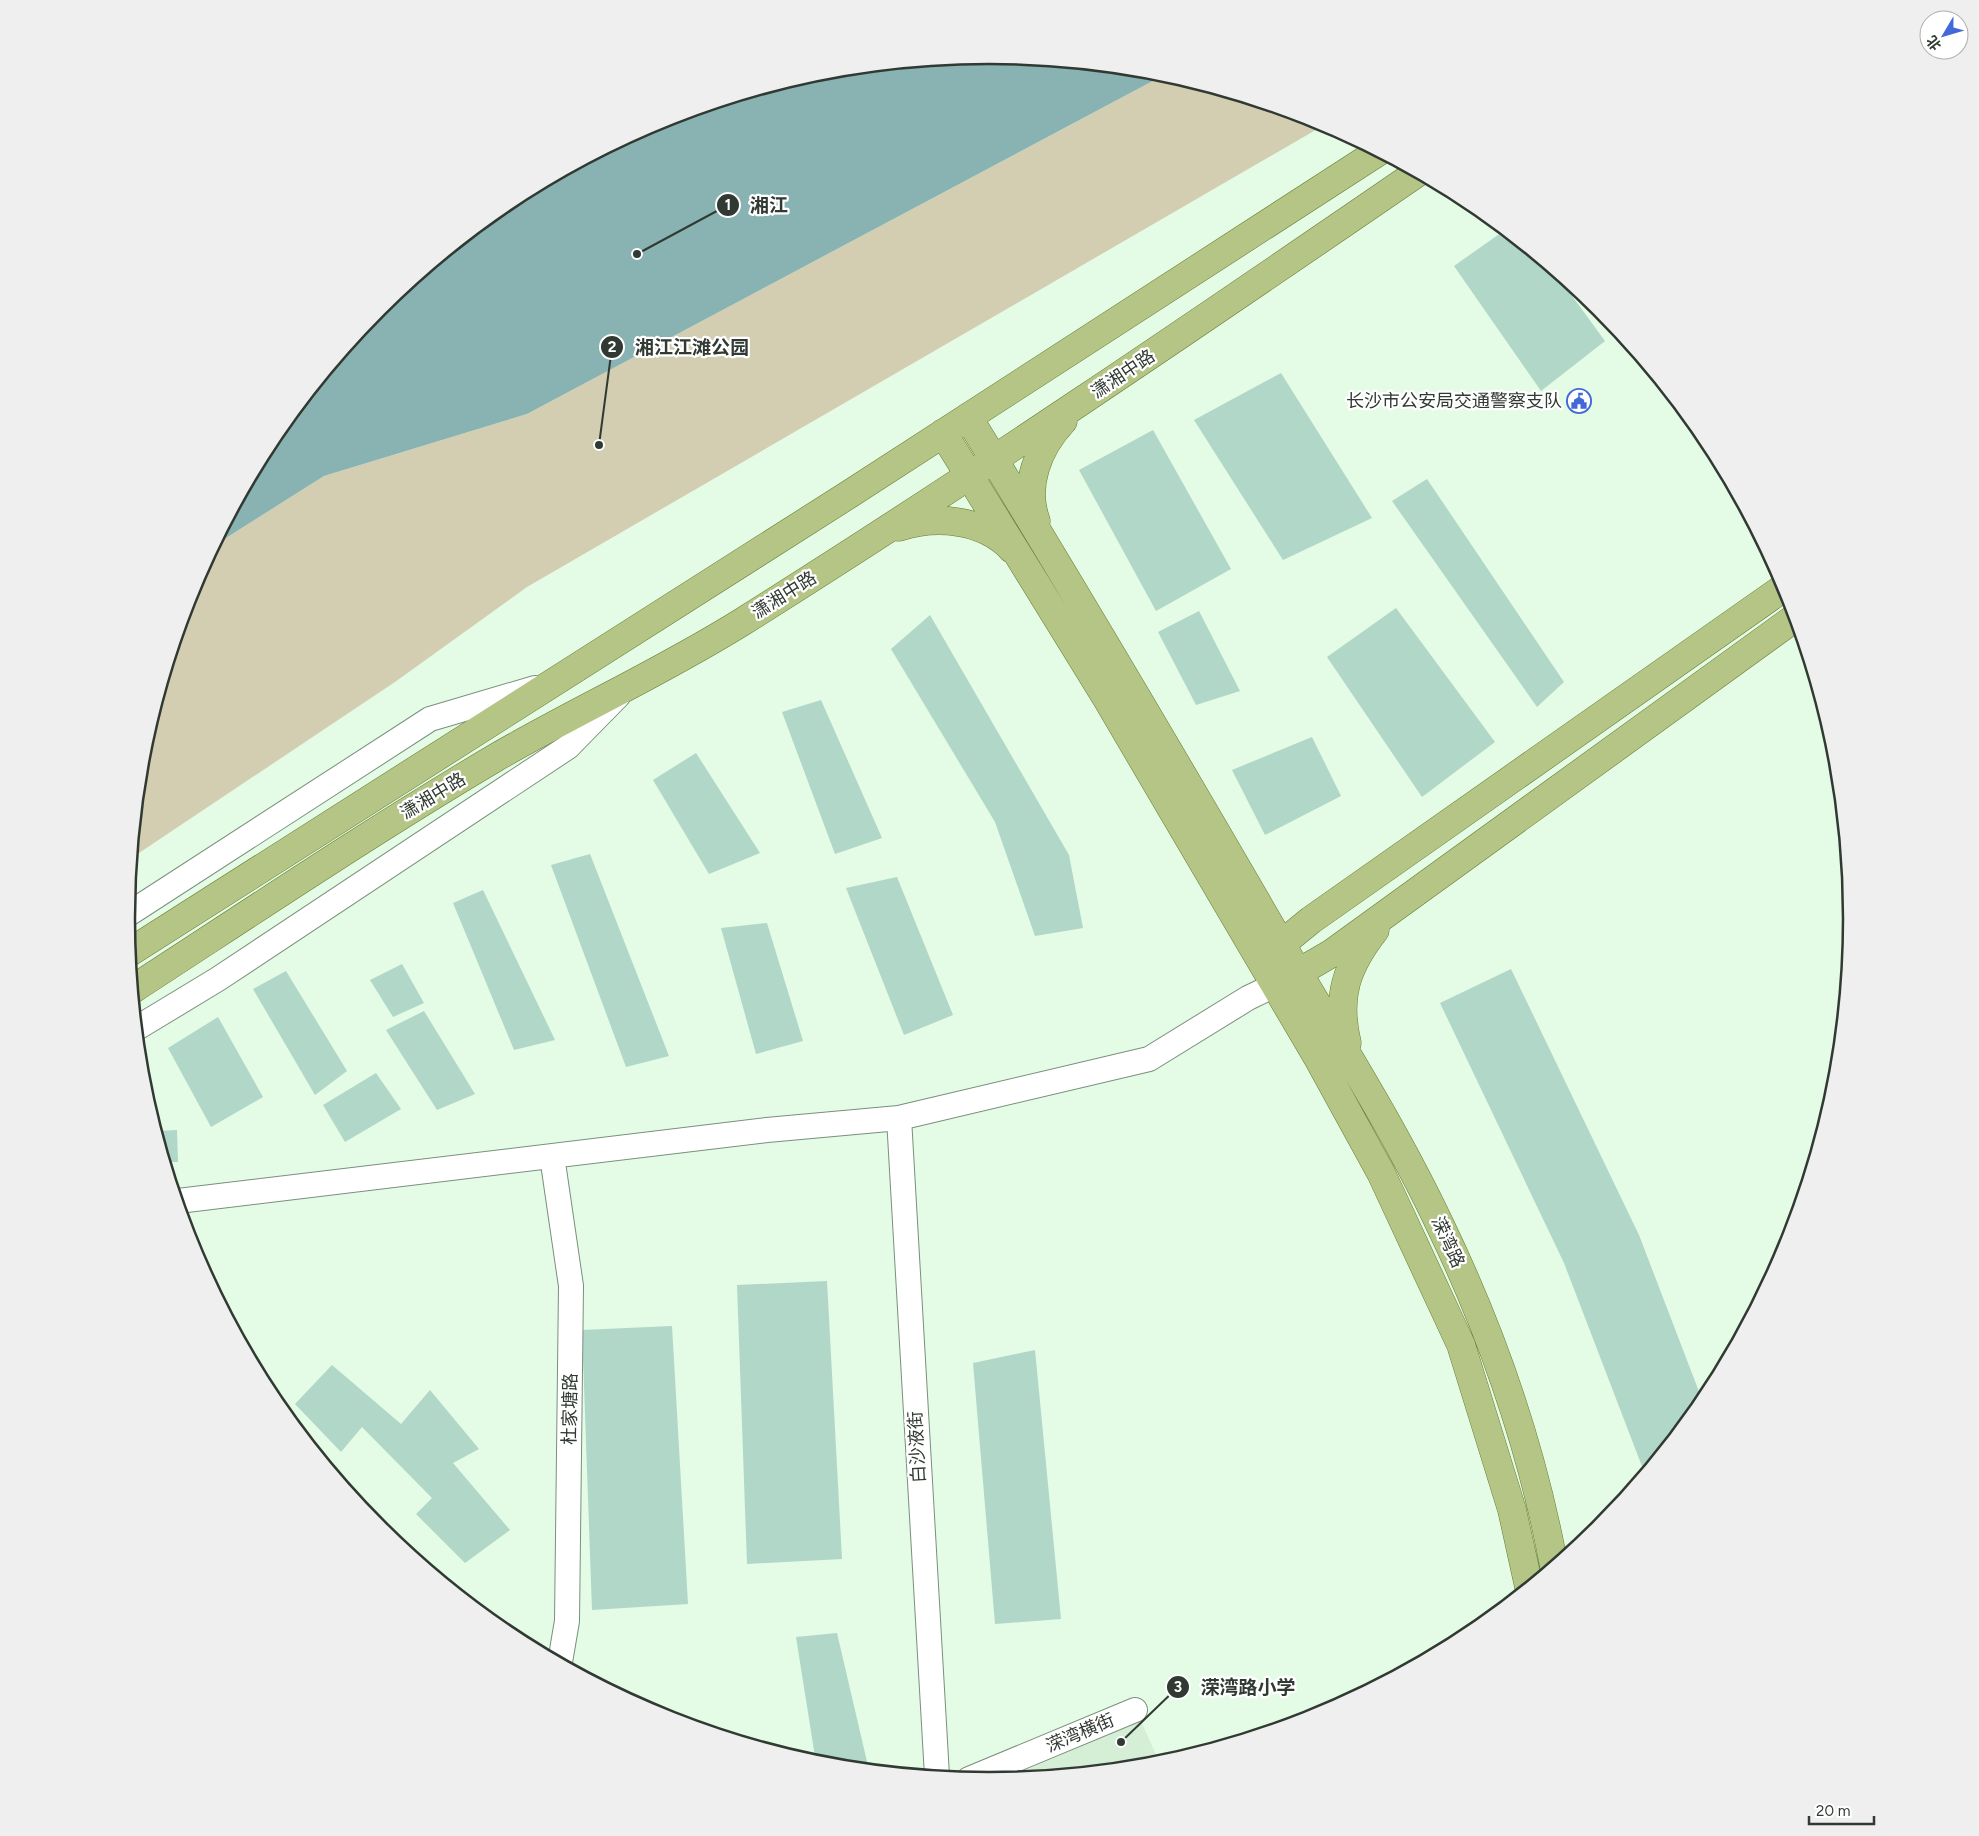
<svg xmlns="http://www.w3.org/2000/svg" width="1979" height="1836" viewBox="0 0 1979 1836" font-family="Figtree,'Noto Sans SC',sans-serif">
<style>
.built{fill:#d4efd5}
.green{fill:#d3ceb2}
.water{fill:#89b3b2}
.building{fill:#b0d7c8}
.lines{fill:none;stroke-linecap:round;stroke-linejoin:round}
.minor-casing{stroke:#7a8f7c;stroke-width:26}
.major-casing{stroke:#667c33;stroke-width:29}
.minor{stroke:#fff;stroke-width:24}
.major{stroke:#b5c585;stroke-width:28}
.labels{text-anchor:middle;stroke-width:4.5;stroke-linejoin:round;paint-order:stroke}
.street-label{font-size:18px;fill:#313a32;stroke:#fff}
.poi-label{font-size:18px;fill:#313a32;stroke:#fff;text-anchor:end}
.rim{fill:none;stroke:#313a32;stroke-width:2.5}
.leader{fill:none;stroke:#313a32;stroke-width:2}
.callout-dot{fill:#313a32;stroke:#fff;stroke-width:2}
.mark-label{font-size:15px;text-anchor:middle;font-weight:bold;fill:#fff}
.callout-label{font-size:19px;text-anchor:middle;font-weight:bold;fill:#313a32;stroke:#fff;stroke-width:4.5;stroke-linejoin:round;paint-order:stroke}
</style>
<rect width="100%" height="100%" fill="#e4fbe5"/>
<path class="built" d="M1141 1721 1160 1764 1003 1780Z"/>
<path class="green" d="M1166 74 1326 124 527 587 395 682 133 857 143 749 192 587 215 545 324 476 527 414Z"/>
<path class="water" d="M990 55 1166 74 527 414 324 476 215 545 272 438 379 308 510 200 660 121 821 72Z"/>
<path class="building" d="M1505 230 1553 270 1605 341 1541 391 1454 266Z
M1281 373 1372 518 1283 560 1194 420Z
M1153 430 1231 569 1156 611 1079 470Z
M1427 479 1564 682 1537 707 1392 501Z
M1396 608 1495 742 1422 797 1327 657Z
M1199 611 1240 691 1196 705 1158 632Z
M930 615 1069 855 1083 928 1035 936 995 822 891 649Z
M821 700 882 838 835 854 782 712Z
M1312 737 1341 796 1265 835 1232 770Z
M696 753 760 853 709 874 653 780Z
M590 854 669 1056 626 1067 551 865Z
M897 877 953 1015 904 1035 846 888Z
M483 890 555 1040 514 1050 453 903Z
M767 923 803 1041 756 1054 721 928Z
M402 964 424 1003 393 1017 370 980Z
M1511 969 1639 1235 1703 1402 1651 1466 1643 1469 1564 1263 1440 1003Z
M286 971 347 1071 315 1095 253 989Z
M424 1011 475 1094 437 1110 386 1030Z
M218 1017 263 1097 211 1127 168 1048Z
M376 1073 401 1109 345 1142 323 1105Z
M177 1130 178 1162H166L157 1131Z
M827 1281 842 1559 747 1564 737 1285Z
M672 1326 688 1604 592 1610 582 1330Z
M1035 1350 1061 1619 995 1624 973 1363Z
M332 1365 401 1424 430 1390 479 1449 453 1463 510 1530 465 1563 416 1514 432 1498 362 1427 341 1452 295 1404Z
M837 1633 868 1766 861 1768 816 1763 796 1637Z"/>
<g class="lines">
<defs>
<path id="minor" d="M127 915 430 719 535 688
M137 1028 218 979 568 747 618 696
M899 1118 937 1776
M552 1156 571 1286 567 1621 560 1662
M178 1201 767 1130 899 1118 1149 1059 1248 998 1275 985
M969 1779 1135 1710"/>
<path id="major" d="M968 417C1072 587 1174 759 1274 932 1331 1029 1393 1125 1441 1227 1493 1335 1532 1448 1554 1566
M943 433 1107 699 1319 1060 1381 1173 1461 1345 1512 1510 1529 1587
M1036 521C1023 485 1038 448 1063 421
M899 527C936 515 984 519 1012 549
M130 952 848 495 1378 152
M1268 955 1311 920 1786 586
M1284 981 1332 953 1796 617
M133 989C253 911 372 831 495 758 576 711 662 672 742 622 971 478 1194 326 1417 173
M1347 1043C1336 997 1346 967 1375 930"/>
</defs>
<use href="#minor" class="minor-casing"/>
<use href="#major" class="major-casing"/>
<use href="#minor" class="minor"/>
<use href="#major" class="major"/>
</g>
<defs>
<symbol id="civic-ring" viewBox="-11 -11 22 22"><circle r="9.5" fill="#fff" stroke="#4268da" stroke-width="1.5"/><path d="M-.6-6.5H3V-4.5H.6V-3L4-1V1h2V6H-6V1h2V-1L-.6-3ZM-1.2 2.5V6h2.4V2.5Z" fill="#4268da"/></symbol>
</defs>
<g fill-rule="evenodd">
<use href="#civic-ring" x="1565" y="387" width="28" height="28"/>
</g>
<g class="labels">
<g class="street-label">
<text transform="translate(1123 374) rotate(-34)" y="6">潇湘中路</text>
<text transform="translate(784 595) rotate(-32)" y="6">潇湘中路</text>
<text transform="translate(433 796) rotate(-31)" y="6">潇湘中路</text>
<text transform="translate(1448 1242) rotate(65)" y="6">溁湾路</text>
<text transform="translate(570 1409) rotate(-89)" y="6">杜家塘路</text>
<text transform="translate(917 1447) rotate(-93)" y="6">白沙液街</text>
<text transform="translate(1080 1733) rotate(-23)" y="6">溁湾横街</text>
</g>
<g class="poi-label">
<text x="1562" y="407">长沙市公安局交通警察支队</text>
</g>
</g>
<path d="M0 0H1979V1836H0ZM135 918a854 854 0 1 1 1708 0a854 854 0 1 1-1708 0Z" fill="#efefef" fill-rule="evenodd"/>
<path class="rim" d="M135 918a854 854 0 1 1 1708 0a854 854 0 1 1-1708 0Z"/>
<path class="leader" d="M637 254L728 205M599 445L612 347M1121 1742L1178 1687"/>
<g class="callout-dot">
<circle cx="637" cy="254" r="5"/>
<circle cx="599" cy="445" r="5"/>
<circle cx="1121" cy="1742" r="5"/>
<circle cx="728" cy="205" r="12"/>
<circle cx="612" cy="347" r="12"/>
<circle cx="1178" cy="1687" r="12"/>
</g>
<g class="mark-label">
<text x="728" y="210">1</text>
<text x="612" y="352">2</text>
<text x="1178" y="1692">3</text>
</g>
<g class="callout-label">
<text x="769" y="212">湘江</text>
<text x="692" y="354">湘江江滩公园</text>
<text x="1248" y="1694">溁湾路小学</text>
</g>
<g transform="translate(1944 35) rotate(232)"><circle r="24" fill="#ffffff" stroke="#adb0ad"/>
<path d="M0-4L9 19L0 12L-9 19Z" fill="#4268da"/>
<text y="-8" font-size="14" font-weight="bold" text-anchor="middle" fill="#313a32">北</text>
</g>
<path d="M1809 1816v8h65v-8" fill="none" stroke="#313a32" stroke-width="2.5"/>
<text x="1816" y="1816" font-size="15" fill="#313a32" stroke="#ffffff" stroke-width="4" paint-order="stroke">20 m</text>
</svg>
